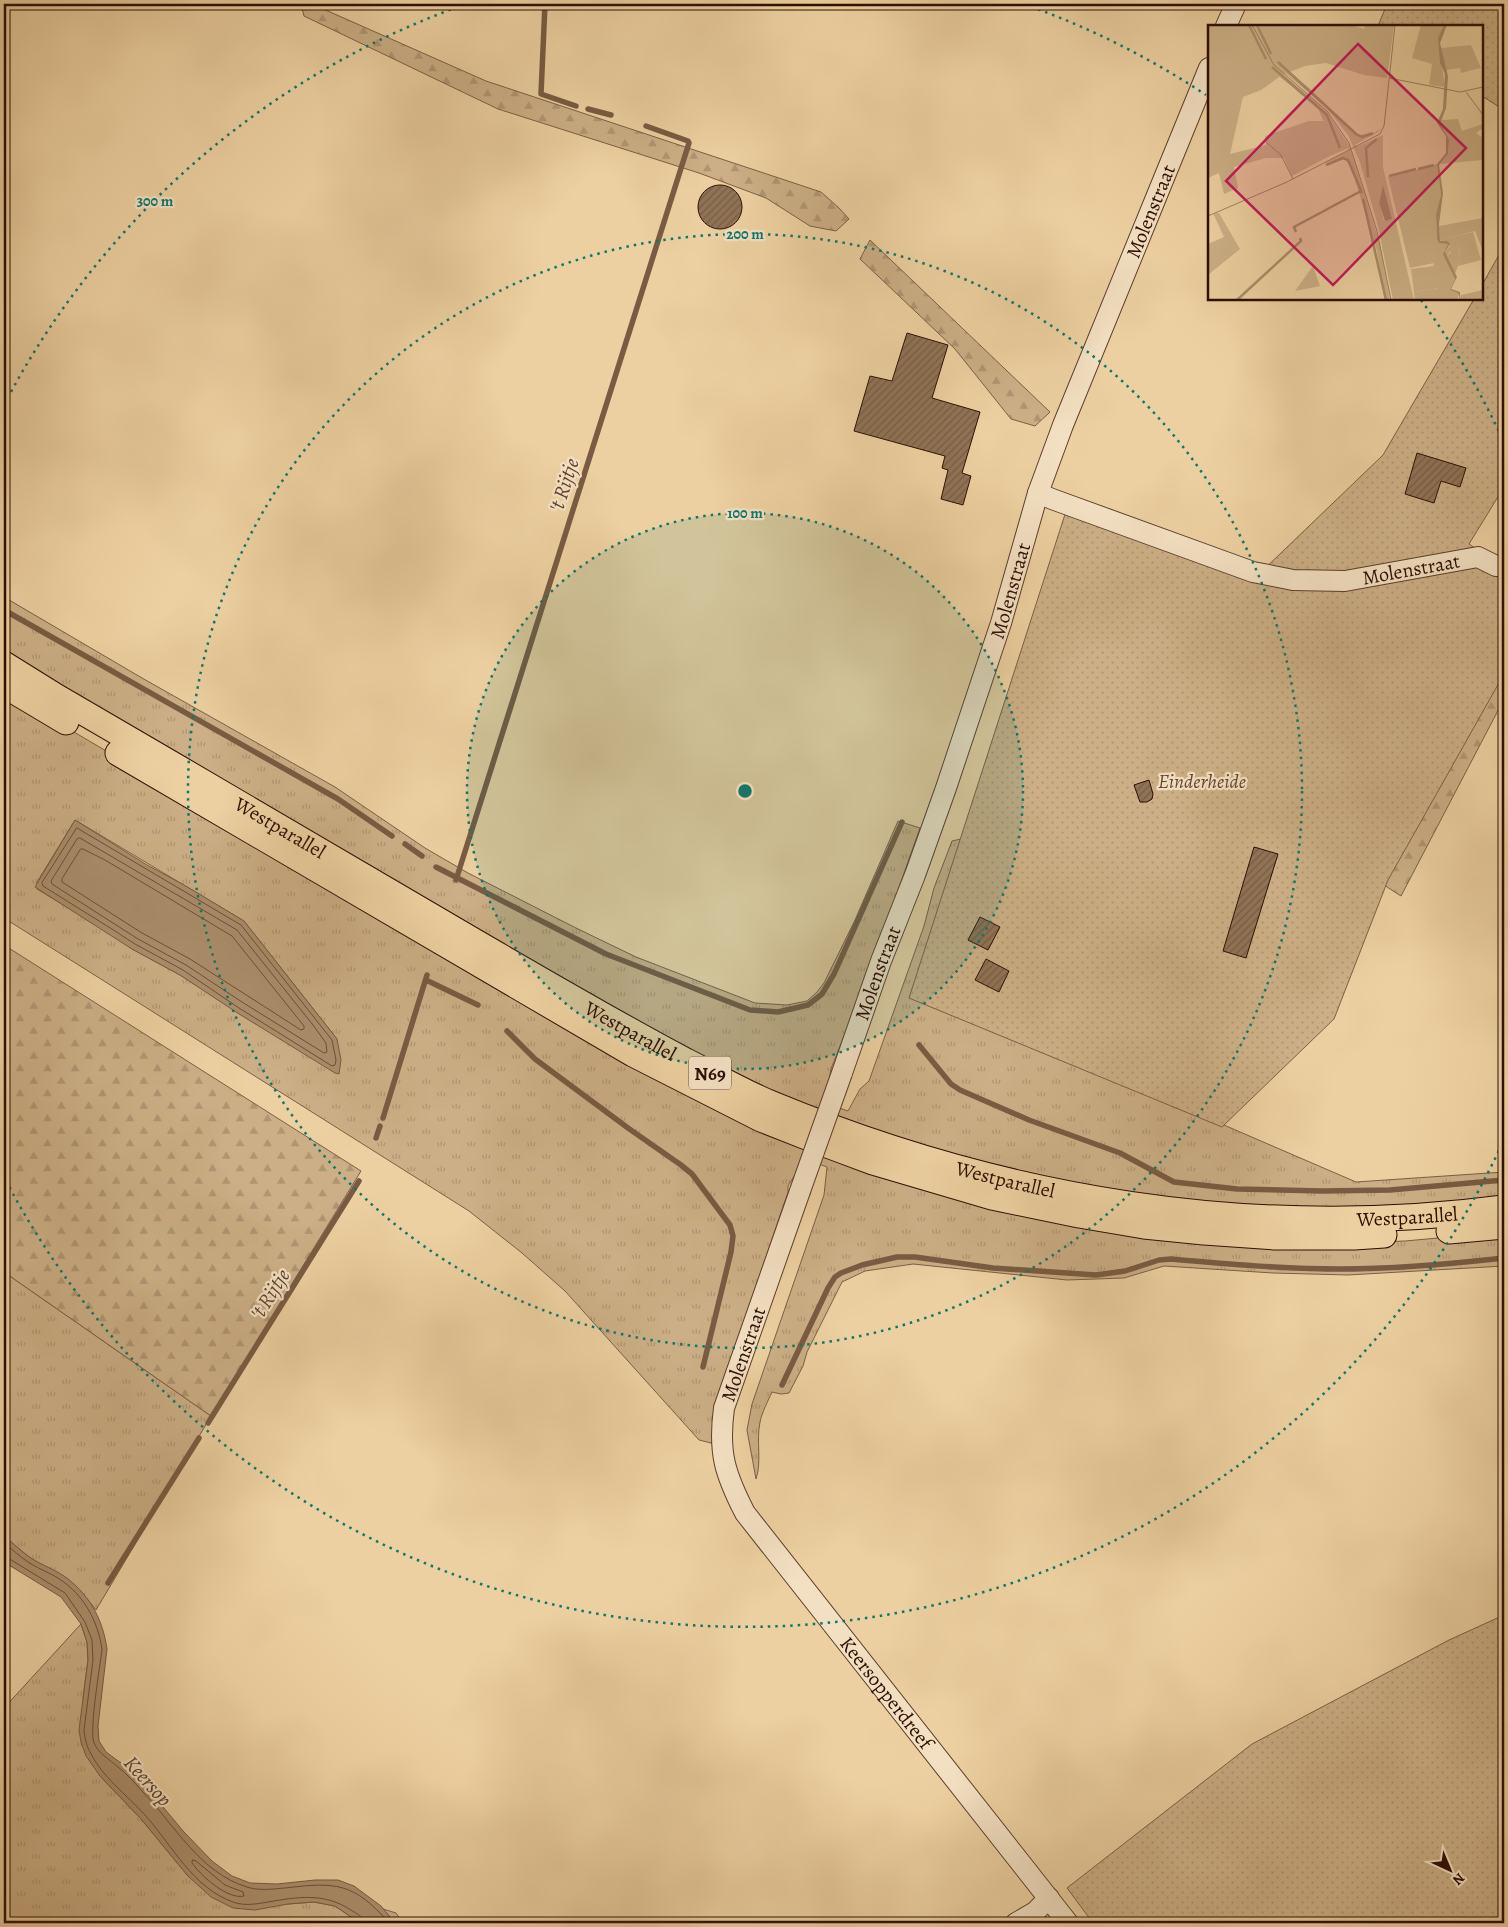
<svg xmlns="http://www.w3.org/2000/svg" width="1508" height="1927" viewBox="0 0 1508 1927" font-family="Alegreya,serif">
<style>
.grass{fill:url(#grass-tufts);stroke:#7c5e45;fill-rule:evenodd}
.forest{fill:url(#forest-firs);stroke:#7c5e45}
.park{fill:url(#park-dots);stroke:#7c5e45}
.water{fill:#ab8e6c;stroke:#785b42}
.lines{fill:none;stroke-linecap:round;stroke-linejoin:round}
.shore{stroke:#6c4e38;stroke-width:1}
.stream{stroke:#785b42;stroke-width:5.5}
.building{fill:url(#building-hatch);stroke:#2c0e04}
.minor-casing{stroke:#5c3e2b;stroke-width:22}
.major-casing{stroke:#2c0e04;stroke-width:27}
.minor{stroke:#f3e0c2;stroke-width:20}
.major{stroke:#edd0a1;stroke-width:25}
.minor-bridge-casing{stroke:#5c3e2b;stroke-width:22;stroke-linecap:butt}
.minor-bridge{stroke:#f3e0c2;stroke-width:20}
.ring{fill:none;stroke:#0f766e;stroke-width:2.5;stroke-dasharray:2.5 5}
.labels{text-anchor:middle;stroke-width:4.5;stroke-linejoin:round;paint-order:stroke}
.shield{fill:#f3e0c2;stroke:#684d3d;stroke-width:1}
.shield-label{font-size:19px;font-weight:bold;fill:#2c0e04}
.street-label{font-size:20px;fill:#2c0e04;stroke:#f3e0c2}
.park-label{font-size:20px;font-style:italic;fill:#644632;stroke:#f3e0c2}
.water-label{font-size:21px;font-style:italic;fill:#5f412e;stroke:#f3e0c2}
.inset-river{fill:none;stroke:#ab8e6c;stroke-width:2.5}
.inset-road{fill:none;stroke:#a08262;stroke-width:1}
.view{fill:#c2185b;fill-opacity:0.15;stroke:#c2185b;stroke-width:2.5}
.inset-edge{fill:none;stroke:#2c0e04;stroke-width:2.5}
.centre{fill:#0f766e;stroke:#f3e0c2;stroke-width:2.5}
.ring-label{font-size:15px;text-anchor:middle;font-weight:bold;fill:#0f766e;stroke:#f3e0c2;stroke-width:4.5;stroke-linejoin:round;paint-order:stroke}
</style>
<defs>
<pattern id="grass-tufts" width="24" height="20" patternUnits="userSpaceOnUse" patternTransform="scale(1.25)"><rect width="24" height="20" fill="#ccaf86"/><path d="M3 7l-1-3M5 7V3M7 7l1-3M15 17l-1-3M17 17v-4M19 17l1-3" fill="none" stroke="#af9572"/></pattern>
<pattern id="forest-firs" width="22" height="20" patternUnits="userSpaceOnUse" patternTransform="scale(1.25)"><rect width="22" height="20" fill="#ccaf86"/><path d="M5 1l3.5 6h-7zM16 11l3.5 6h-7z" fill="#af9572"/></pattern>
<pattern id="park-dots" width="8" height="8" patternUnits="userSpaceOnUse" patternTransform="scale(1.25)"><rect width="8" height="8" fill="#ccaf86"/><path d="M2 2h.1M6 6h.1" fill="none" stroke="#af9572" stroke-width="1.8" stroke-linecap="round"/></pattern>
<pattern id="building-hatch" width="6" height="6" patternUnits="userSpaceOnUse" patternTransform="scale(1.25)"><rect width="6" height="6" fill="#907356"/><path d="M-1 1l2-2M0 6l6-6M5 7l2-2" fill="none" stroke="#765d45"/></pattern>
</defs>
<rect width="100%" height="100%" fill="#edd0a1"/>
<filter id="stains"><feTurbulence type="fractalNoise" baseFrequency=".004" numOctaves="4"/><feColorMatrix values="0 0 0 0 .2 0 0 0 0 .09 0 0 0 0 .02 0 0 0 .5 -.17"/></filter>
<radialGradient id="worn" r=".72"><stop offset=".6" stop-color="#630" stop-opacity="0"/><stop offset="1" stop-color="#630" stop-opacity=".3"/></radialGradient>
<path class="grass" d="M4 597 142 678 335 787 425 848 468 873 576 928 636 957 755 1003 787 1005 807 1001 817 992 824 983 855 920 898 821 920 828 866 980 831 1069 825 1103 848 1111 860 1089 869 1081 924 926 934 888 952 841 965 838 920 994 1356 1182 1504 1172V1202L1394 1212 1138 1200 921 1151 733 1078 4 657Z
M4 691 425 938 759 1123 1353 1243 1405 1241 1504 1232V1266L1348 1275 1273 1273 1164 1266 1124 1278 1067 1280 913 1264 865 1271 842 1282 807 1352 803 1366 789 1393 781 1394 772 1392C768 1401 762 1412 760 1422 756 1441 762 1461 756 1479L747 1430 752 1404 824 1195 827 1167 805 1159 788 1186V1192L732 1357 715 1444 699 1440 565 1291 522 1253 469 1211 4 918ZM75 820 244 921 337 1039 256 1024 180 975 132 949 113 935 37 889V882Z
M4 1272 211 1416 96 1610 84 1595 68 1579 30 1558 4 1536Z
M81 1624 87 1642 88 1660 83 1698 100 1776 141 1819 188 1876 288 1904 314 1902 335 1906 360 1923H4V1708Z
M383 1909 396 1913 403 1923H395Z"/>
<path class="forest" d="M301 4H312L486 81 821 192 839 208 849 219 836 231 810 226 766 198 699 173 498 109 304 16Z
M870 240 1050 412 1035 426 1011 419 955 349 860 259Z
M1504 594V699L1401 896 1387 887 1379 879Z
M4 945 361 1171 211 1416 4 1272Z"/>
<path class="park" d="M1387 4H1504V110L1482 96V26H1378Z
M1504 246V487L1469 544 1504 568V674L1388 880 1334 1019 1222 1127 909 998 1069 502 1257 576 1383 455 1474 299H1482V285Z
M1504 1615V1923H1093L1067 1888 1252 1744 1449 1640Z"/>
<path class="water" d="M75 820 147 865 184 885 244 921 337 1039 341 1060 339 1074 335 1073 236 1012 180 975 132 949 35 887Z
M4 1536C13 1543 22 1552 31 1558 43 1566 57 1570 68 1579 91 1597 103 1621 107 1649L98 1726 99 1741 106 1752 121 1763 148 1789 184 1832 212 1861 232 1876 250 1883 277 1884 315 1880H338L354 1886 381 1906 395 1923H360L335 1906 314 1902 288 1904 255 1910 233 1908 211 1897 188 1876 141 1819 100 1776 86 1756 81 1742 79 1730 88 1660 87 1642 81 1624 61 1597 4 1562Z"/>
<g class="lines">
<path class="shore" d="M77 828 241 925 332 1040 336 1060 335 1065 332 1066 239 1008 183 970 135 944 115 931 43 886 42 883Z
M80 838 237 930 313 1025 326 1043 327 1052 324 1053 242 1002 186 965 138 939 52 884 51 881 77 839Z
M81 849H83L105 860 232 936 304 1026V1029L301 1030 190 959 142 933 62 882V879Z
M4 1543C12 1549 19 1556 28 1562 40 1570 54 1574 65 1583 86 1599 98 1623 102 1649 100 1667 89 1730 94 1743 99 1754 109 1759 118 1767 127 1774 135 1783 142 1791 174 1824 200 1873 247 1887 258 1891 273 1889 285 1888 335 1882 354 1882 389 1923
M4 1558H8L65 1593 85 1622 92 1640 93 1660 84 1730C85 1738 86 1745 90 1752 102 1777 127 1795 145 1815 172 1845 193 1888 233 1902 246 1907 261 1903 274 1901 303 1896 326 1894 351 1910 357 1914 363 1916 363 1923
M193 1860 196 1861 225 1885 243 1892 244 1896C228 1900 201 1876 192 1863Z"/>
<path class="stream" d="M545 4 541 94 576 106
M588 109 611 115
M4 610 338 799 392 836
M405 844 422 856
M436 867 606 954 750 1010 778 1012 808 1005 822 994 834 974 902 822
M456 880 689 143 688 141 646 126
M426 980 478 1005
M507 1031 535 1059 628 1128 681 1165 692 1174 730 1225 733 1236 731 1252 703 1367
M919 1045 951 1084 960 1090 1029 1120 1120 1153 1174 1182 1237 1189 1322 1191 1390 1190 1504 1180
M383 1118 427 975
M376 1138 380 1126
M782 1385 828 1288 835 1277 841 1273 862 1265 897 1257H915L993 1268 1096 1275 1125 1271 1159 1260 1171 1259C1227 1264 1284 1269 1341 1269 1396 1269 1450 1264 1504 1258
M208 1423 359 1181
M108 1583 199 1438"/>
</g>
<path class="building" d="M698 207a22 22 0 1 1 44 0a22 22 0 1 1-44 0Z
M907 333 948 345 932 398 980 412 962 473 971 476 963 505 941 499 948 470 942 468 945 456 854 431 870 376 892 381Z
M1417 453 1466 468 1460 487 1441 481 1434 503 1405 494Z
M1149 780 1153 794 1152 799 1147 802H1140L1134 785Z
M1254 847 1278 854 1246 958 1223 951Z
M980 917 1000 927 988 950 968 940Z
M986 959 1009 971 999 992 975 980Z"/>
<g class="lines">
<defs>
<g id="minor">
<path d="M1226 26 1236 4"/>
<path id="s1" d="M1038 493 1052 499 1253 572 1293 580 1345 581 1478 557 1496 566"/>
<path id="s2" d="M842 1073 881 961 915 875 946 788 1001 623 1038 493 1063 425 1209 68"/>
<path id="s3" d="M800 1191 724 1408C718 1453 725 1474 745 1513L1068 1923"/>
<path d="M1016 1923 1035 1912 1049 1898"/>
</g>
<g id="major">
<path id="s4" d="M4 664 57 697C198 779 339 862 479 944 548 984 616 1024 686 1061 714 1075 741 1091 770 1103 1004 1200 1252 1241 1504 1208"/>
<path d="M4 685 66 722"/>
<path d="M118 753 633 1054 761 1119 822 1143 873 1162 992 1197 1079 1215 1144 1226 1204 1232 1275 1237H1354L1384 1235"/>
<path d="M1449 1231 1504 1226"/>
</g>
</defs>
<use href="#minor" class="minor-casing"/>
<use href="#major" class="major-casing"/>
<use href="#minor" class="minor"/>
<use href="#major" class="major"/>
<defs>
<path id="minor-bridge" d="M800 1191 842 1073"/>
</defs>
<use href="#minor-bridge" class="minor-bridge-casing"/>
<use href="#minor-bridge" class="minor-bridge"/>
</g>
<circle cx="745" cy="791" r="278" fill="#0f766e" fill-opacity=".12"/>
<g class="ring">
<circle cx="745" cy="791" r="278"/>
<circle cx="745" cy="791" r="557"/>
<path d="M1502 1144A835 835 0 0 1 4 1177M4 405A835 835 0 0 1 466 4M1024 4A835 835 0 0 1 1206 95M1421 300A835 835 0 0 1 1502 438"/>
</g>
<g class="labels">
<rect class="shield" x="689" y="1056.5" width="42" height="33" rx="4"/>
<g class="shield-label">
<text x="710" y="1080">N69</text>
</g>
<g class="street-label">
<text dy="7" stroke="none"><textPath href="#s2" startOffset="916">Molenstraat</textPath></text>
<text dy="7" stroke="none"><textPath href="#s1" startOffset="389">Molenstraat</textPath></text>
<text dy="7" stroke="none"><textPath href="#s2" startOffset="511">Molenstraat</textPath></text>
<text dy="7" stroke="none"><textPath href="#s4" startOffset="321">Westparallel</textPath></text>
<text dy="7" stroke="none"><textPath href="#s2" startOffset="106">Molenstraat</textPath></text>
<text dy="7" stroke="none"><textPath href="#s4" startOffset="726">Westparallel</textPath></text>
<text dy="7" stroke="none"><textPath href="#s4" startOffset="1131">Westparallel</textPath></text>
<text dy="7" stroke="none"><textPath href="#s4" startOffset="1536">Westparallel</textPath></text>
<text transform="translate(743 1354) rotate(-71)" y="7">Molenstraat</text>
<text dy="7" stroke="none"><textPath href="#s3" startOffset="568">Keersopperdreef</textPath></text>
</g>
<g class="park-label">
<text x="1202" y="788">Einderheide</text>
</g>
<g class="water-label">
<text transform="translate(564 485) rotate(-72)" y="7">'t Rijtje</text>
<text transform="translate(270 1294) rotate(-58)" y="7">'t Rijtje</text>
<text transform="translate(148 1781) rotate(48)" y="7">Keersop</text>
</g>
</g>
<g transform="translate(1208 25)">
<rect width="275" height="275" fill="#edd0a1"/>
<path d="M213 0H236L230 15 237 62 221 60 224 39 204 33ZM263 20 273 43 253 48 252 43 238 45 233 23ZM68 43 118 86 141 120 172 219 182 275H177L169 226 143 142 136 133 117 138 140 126 141 123 114 134 128 126 110 83 72 52 62 50ZM76 47H80L101 63 151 110 166 108 173 103 170 107 147 120 151 121 175 110V142L206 275H185L170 201 152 137 140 110 118 82ZM175 161 184 194 176 196 171 177ZM250 94 254 106 275 99V103L268 108 275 113V135L231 139 240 129 241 114 232 101 233 95ZM229 139 233 170 228 189 229 214 241 219 236 226 247 253 242 265 250 268V275H233L230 263 206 267 203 244 226 241 208 145ZM275 193V226L267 206 240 213 249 217 251 226H242L239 232 237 227 242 221 240 216H232L231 201ZM275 265V275H252L253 270Z" fill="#ccaf86" fill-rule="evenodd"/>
<path d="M208 145 226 238 202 243 180 152ZM245 224H250L253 232 247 249 239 232ZM105 241 112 261 87 266 89 263ZM231 263 233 275H207L206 267Z" fill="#ccaf86"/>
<path d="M0 0H143L156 4 157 0H186L179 53 156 50 118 38 97 41 74 50 53 65 35 72 22 129 58 120 57 111 101 96H116L129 127 84 151 76 133H58L26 142 30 163 16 169 11 148 0 153ZM5 188H11L32 224 0 250V219L16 212ZM265 207 273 235 250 241 253 232 249 218 243 219 240 213Z" fill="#ccaf86"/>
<path d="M236 0H239L232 18 240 51 238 83 232 99 241 114 240 129 231 140 235 168 231 199 232 216H240L242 219 237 227 249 252 243 264 252 267V275L250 268 242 265 247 254 235 229 240 219 231 218 229 214 228 189 233 170 229 139 238 128V111L229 98 235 84 237 49 232 38 230 13ZM175 160 184 194 177 196 171 178Z" fill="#ab8e6c"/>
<path class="inset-river" d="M41 0 58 34M49 0 63 29M70 37 148 109 154 112 165 108M64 42 119 90 132 123M118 140 135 133 140 135 154 168M210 144 226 140M181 151 208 144M160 152 158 123 169 114M155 174 178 275M88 207 86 202 153 166M29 275 93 216 92 213"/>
<path class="inset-road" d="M44 0 66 40 119 86 141 118 169 206 183 275M181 53 252 67 275 62M258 67 275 90M58 117 73 130 85 154M0 191 79 157 172 109 176 101 187 0"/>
<path class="view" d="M150 19 258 123 125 260 18 156Z"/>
<rect width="275" height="275" class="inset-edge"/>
</g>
<circle cx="745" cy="791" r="8" class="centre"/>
<g class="ring-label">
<text x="155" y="206">300 m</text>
<text x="745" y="239">200 m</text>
<text x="745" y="518">100 m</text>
</g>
<rect width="1508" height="1927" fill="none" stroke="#edd0a1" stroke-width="20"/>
<rect x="5" y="5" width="1498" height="1917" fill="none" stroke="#2c0e04" stroke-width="2.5"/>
<rect x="10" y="10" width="1488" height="1907" fill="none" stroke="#2c0e04"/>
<g transform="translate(1450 1870) rotate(136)" stroke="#f3e0c2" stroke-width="4" paint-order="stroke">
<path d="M0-4L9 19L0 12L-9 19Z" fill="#2c0e04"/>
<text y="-8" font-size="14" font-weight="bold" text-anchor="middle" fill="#2c0e04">N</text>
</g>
<rect width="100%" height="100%" filter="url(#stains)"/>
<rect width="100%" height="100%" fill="url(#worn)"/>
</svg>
